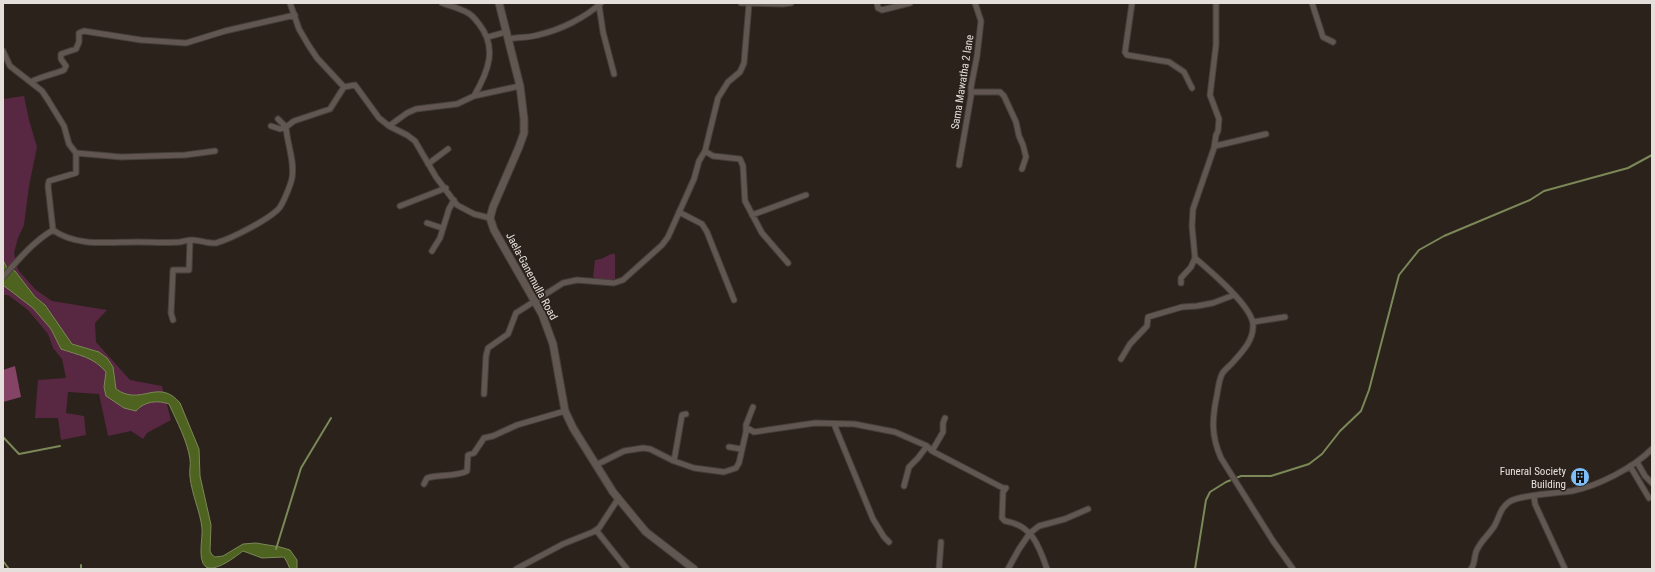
<svg xmlns="http://www.w3.org/2000/svg" width="1655" height="572" viewBox="0 0 1655 572" font-family="'Roboto Condensed',sans-serif">
<style>
.green{fill:#582741}
.forest{fill:#854465}
.water{fill:#4e631f;stroke:#7b8857}
.lines{fill:none;stroke-linecap:round;stroke-linejoin:round}
.stream{stroke:#7b8857;stroke-width:2}
.street-casing{stroke:#463f3a;stroke-width:7}
.secondary-casing{stroke:#463f3a;stroke-width:9}
.street{stroke:#615750;stroke-width:5}
.secondary{stroke:#615750;stroke-width:7}
.labels{text-anchor:middle;stroke-width:3.5;stroke-linejoin:round;paint-order:stroke}
.street-label{font-size:11px;fill:#e5dfdb;stroke:#2b221c}
.poi-label{font-size:11px;fill:#e5dfdb;stroke:#2b221c;text-anchor:end}
</style>
<rect width="100%" height="100%" fill="#2b221c"/>
<path class="green" d="M24 96 29 120 37 147 29 186 24 225 18 238 14 253 18 270 36 290 52 301 107 310 95 323 96 342 130 380 162 386 171 420 147 433 143 439 131 431 108 436 99 394 68 392 66 413 84 416 86 435 61 440 58 418H35L38 380 66 378 62 359 53 348 48 334 28 310 8 295H3V99Z
M611 254H615V279C609 281 598 280 593 277L595 260 601 259Z"/>
<path class="forest" d="M15 366 21 397 3 402V370Z"/>
<path class="water" d="M3 260 7 268 15 271 35 297 45 305 72 344 99 352 107 358 113 367 116 389C141 407 158 377 180 403L199 449 200 476 211 525 210 551 212 555 215 557 223 556 243 544 256 543 280 547 290 550 297 560V569H290L287 562 284 557 262 558 243 551C235 557 216 572 206 567 197 560 203 538 202 528 200 511 192 495 190 477 189 471 191 465 190 459 187 440 177 422 169 404 158 400 144 401 136 411L124 408 106 396 104 387 106 372C94 357 78 355 61 349L51 329 33 308 3 285Z"/>
<g class="lines">
<path class="stream" d="M3 437 19 454 60 446
M276 549 301 468 331 418
M3 561 9 569
M81 565V569
M1195 569 1206 500 1210 492 1226 482 1241 476H1271L1309 464 1322 454 1340 431 1361 411 1369 390 1399 275 1419 250 1444 236 1530 200 1544 191 1628 168 1652 155"/>
<defs>
<path id="street" d="M290 3 299 29 309 46 317 58 344 87
M442 3C450 6 460 8 468 13 472 15 476 20 479 24 498 48 488 72 474 96
M741 3 783 4 791 3
M877 3 878 8 882 10 910 3
M1132 3 1125 52 1127 55 1169 62 1184 72 1192 88
M1312 3 1323 37 1333 42
M599 5 603 32 614 74
M488 37 506 32
M508 39C518 37 528 38 538 35 560 30 585 18 601 3
M3 51 10 66 42 91 48 100 64 126 69 144 76 153V173L49 181 48 186 53 230C76 247 110 242 137 242 151 242 166 243 180 242 184 241 188 240 192 240 200 240 209 244 216 243 231 239 272 218 280 207 284 201 291 184 292 178 295 161 287 144 286 127L294 121 330 109 344 87 355 85 379 118 389 126 407 135 415 141 436 177 457 205 474 214 490 218
M31 82C39 77 55 74 64 70L66 66 61 59V54L76 49 79 42V33L84 31 141 40 186 43 225 31 295 15
M971 92H1000L1004 96 1016 122 1019 136 1023 145 1026 157 1022 169
M271 126 280 129 286 127 278 119
M389 126 407 113 416 109 457 104 474 96 520 86
M1215 146 1266 134
M705 151 713 156 740 159 743 166 745 201 762 233 788 263
M76 153 121 157 185 155 215 151
M428 164 448 149
M959 165 971 96V87L977 56 981 21 975 3
M400 206 446 188
M679 212 702 224 707 232 734 300
M752 215 806 195
M427 223 442 228
M432 251 440 238 449 209 454 200
M1195 258C1209 270 1251 305 1253 324 1254 339 1244 350 1234 361 1231 365 1225 369 1222 374 1219 380 1218 389 1217 395 1212 418 1211 436 1221 458L1273 541 1293 569
M3 277C18 260 34 241 53 230
M1181 283V278L1191 267 1195 258 1192 226 1193 209 1214 148 1216 135 1218 131 1219 119 1210 95 1216 45V3
M173 320 171 313 173 270H189L190 240
M1253 322 1285 317
M1121 359 1130 344 1147 326 1148 317 1182 307 1197 306 1213 303 1234 295
M484 394 486 356 488 348 508 334 516 313 563 283 577 280 614 283 623 280 662 245 668 237 694 179 699 161 705 151 718 98 728 82 740 72 744 63 749 4
M834 424 873 519 884 537 889 542
M746 432V425L753 407
M729 447 741 449
M932 451 943 432V423L945 418
M674 461 682 415 686 414
M1637 462 1645 476 1652 483
M596 465 624 451 643 448 650 449 674 461 694 468 724 472 736 468 739 463 746 432 749 429 754 432 815 423 854 424 895 432 927 446 932 451 1003 488H1006L1003 492 1002 518 1005 521C1032 525 1039 546 1047 569
M1630 466 1649 498
M424 484 427 478C439 474 456 477 467 471L468 455 474 453 484 438 493 436 517 425 565 411
M904 486 909 467 918 458 927 446
M1534 496 1535 504 1565 569
M596 530 627 569
M516 569 563 544 593 532 599 528 618 499
M939 569 941 542
M1008 569 1019 549 1030 533 1039 526 1065 519 1088 509
M1471 569C1475 564 1474 558 1476 552 1480 541 1490 534 1495 525 1500 515 1500 509 1509 502 1519 495 1558 493 1572 491 1598 486 1633 468 1652 449"/>
<path id="secondary" d="M499 3 520 86 524 119V133L519 147 493 207 490 218 494 230 542 314 553 344 565 411 573 428 613 492 636 520 646 532 694 569"/>
</defs>
<use href="#street" class="street-casing"/>
<use href="#secondary" class="secondary-casing"/>
<use href="#street" class="street"/>
<use href="#secondary" class="secondary"/>
</g>
<defs>
<symbol id="building-disc" viewBox="-11 -11 22 22"><circle r="9.5" fill="#7dbef9" stroke="#2b221c"/><path d="M-4-6H4V6H1V3H-1V6H-4ZM-2.5-4.3h1.7v1.8h-1.7ZM.8-4.3h1.7v1.8H.8ZM-2.5-1h1.7V.8h-1.7ZM.8-1h1.7V.8H.8Z" fill="#111"/></symbol>
</defs>
<g fill-rule="evenodd">
<use href="#building-disc" x="1569" y="466" width="22" height="22"/>
</g>
<g class="labels">
<g class="street-label">
<text transform="translate(962 82) rotate(-81)" y="4">Sama Mawatha 2 lane</text>
<text transform="translate(532 276) rotate(62)" y="4">Jaela-Ganemulla Road</text>
</g>
<g class="poi-label">
<text x="1566" y="475">Funeral Society<tspan x="1566" dy="13">Building</tspan></text>
</g>
</g>
<rect width="1655" height="572" fill="none" stroke="#e5dfdb" stroke-width="8"/>
</svg>
